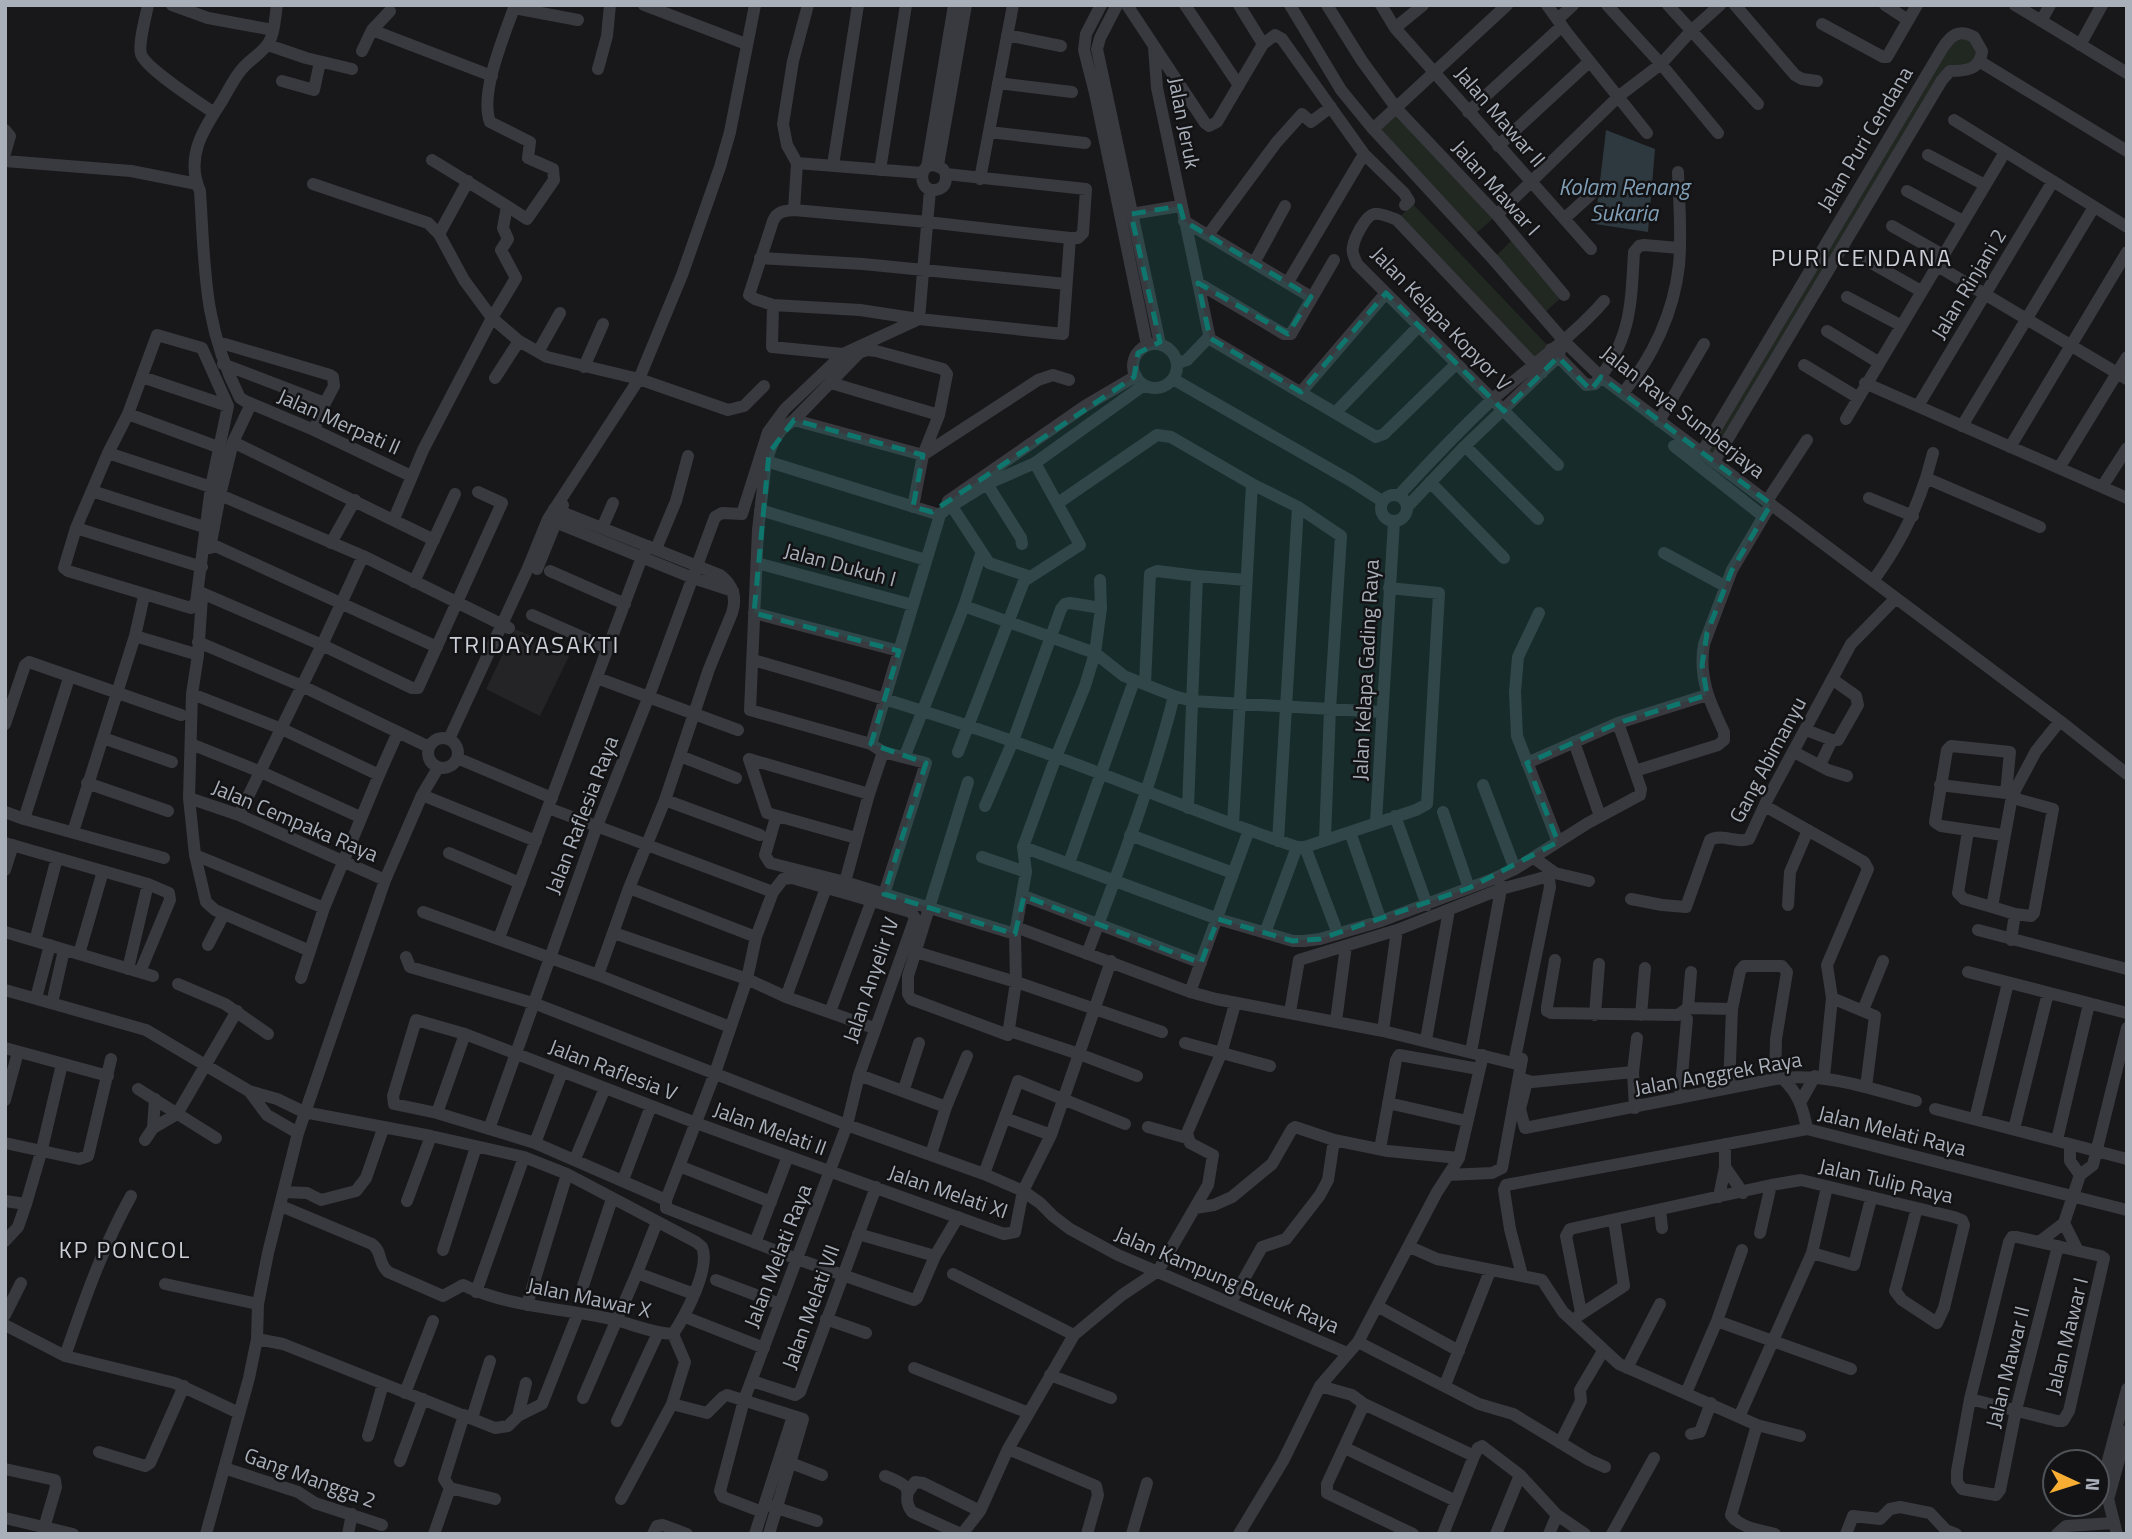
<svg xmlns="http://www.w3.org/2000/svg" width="2132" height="1539" viewBox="0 0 2132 1539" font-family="'Titillium Web',sans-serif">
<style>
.built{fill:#242427}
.green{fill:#202821}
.water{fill:#2d383f}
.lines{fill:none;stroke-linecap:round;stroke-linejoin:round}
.minor{stroke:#393a3f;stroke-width:12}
.marked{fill:#0f766e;fill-opacity:0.2;stroke:#0f766e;stroke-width:5;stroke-dasharray:14 9;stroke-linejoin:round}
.labels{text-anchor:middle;stroke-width:5;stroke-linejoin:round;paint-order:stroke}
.street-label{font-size:21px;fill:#aab0ba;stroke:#131315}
.water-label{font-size:23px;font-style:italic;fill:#809fb6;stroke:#131315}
.neighbourhood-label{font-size:23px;letter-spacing:2px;fill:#cbced6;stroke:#131315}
.quarter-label{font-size:24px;letter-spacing:2px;fill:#cbced6;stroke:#131315}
</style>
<rect width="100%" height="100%" fill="#18181a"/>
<path class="built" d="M515 629 570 654 540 716 486 689Z"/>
<path class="green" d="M1970 34 1979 61 1950 71 1714 462 1702 452 1946 42Z
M1397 109 1497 215 1472 237 1373 129Z
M1413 204 1551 349 1534 364 1397 220Z
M1515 237 1564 295 1542 315 1493 259Z"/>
<path class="water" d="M1606 130 1655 149 1648 232 1595 224Z"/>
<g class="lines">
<path class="minor" d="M148 5C146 16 138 44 141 54 145 68 200 103 214 113
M172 5 208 18 273 30
M277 5C275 16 275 33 269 42 262 54 250 59 242 69 234 78 228 91 222 101 203 130 185 157 200 191 205 269 203 326 240 398L245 401 314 430 411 476
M644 5 746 44
M1101 5 1086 34 1084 50 1095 93 1147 345
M1117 5 1100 38 1097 49 1160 344
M1127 5 1205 123 1209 126 1217 122 1263 44 1275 35 1282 39 1364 154 1404 193 1409 201 1405 205
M1185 5 1238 84
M1239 5 1263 44
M1290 5 1341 90 1373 129 1493 259 1565 342 1601 377 2060 721 2127 774
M1327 5 1362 61 1397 109 1497 215 1564 295
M1381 5 1395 28 1591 249
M1547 5 1567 33 1647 133
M1607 5 1661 64 1718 133
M1668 5 1758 104
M1735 5 1795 75 1802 79 1817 81
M1885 5 1908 20
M2015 5 2127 73
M514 8 578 20
M1558 19 1573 5
M2041 21 2050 5
M1822 24 1883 57H1887L1917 5
M1395 28 1423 5
M372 30 390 11
M1007 35 1061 46
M268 45 306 58 352 69
M2080 45 2102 5
M1154 47 1157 88 1210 339 1376 437 1384 434 1456 364
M362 51 372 30 492 76
M1979 61 2127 151
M598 69 607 36 610 5
M282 81 314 90 320 62
M998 83 1072 92
M1468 112 1562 26
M1954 120 2127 227
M1373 129 1507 5
M5 130 10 136 5 153
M989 132 1085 143
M1498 146 1589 62
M1928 155 1985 185
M432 160 507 206
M5 161 131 171 197 184
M797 163 922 173
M833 165 858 5
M938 165 966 5
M927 167 954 5
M880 170 906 5
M946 174C946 181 946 186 939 189 916 198 916 152 943 169L946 174 1086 189 1083 233 1078 238H1070L927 222 794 210C784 211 777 211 773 221L749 295 755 299 773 305 860 310 919 319 1063 334 1070 238
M980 179 1013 5
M313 184 428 223 439 234 464 280 492 318 519 341 547 357 639 379 728 410 744 406 764 386
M1907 191 1963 221
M794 210 797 163 787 145 783 124 793 61 808 5
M1131 214 1180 206
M1497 215 1619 96 1661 64 1691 31 1720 5
M1565 218 1598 188
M1184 221 1311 297
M1892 226 1943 255
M439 234 468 181
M1208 235 1276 143 1302 114 1311 122 1331 107
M760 258 863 264 1066 284
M1868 261 1921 291
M1254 263 1285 206
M1936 265 2127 379
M1288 282 1364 154
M1198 283 1284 334H1291L1334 260
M1847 297 1900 325
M773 305 772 347 843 354
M1827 331 1878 362
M157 335 202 348 228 406 211 487 196 602 191 608 68 571 64 568 76 528 108 453 128 414Z
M218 342 330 375 333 377 334 386 325 403
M1133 366a22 22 0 1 1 44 0a22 22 0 1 1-44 0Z
M1551 349 1586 385 1595 384C1631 340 1631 306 1634 252L1639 246 1644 245 1679 248
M538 352 560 313
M1178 363 1187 360 1209 337
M223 364 325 403 314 430
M1804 365 1857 397
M584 367 603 324
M1542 373 1397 220C1390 217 1382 213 1374 214 1365 216 1354 239 1353 247 1351 253 1355 258 1357 264L1558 465
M142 377 228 406
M495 378 519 341
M1173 379 1351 481 1382 501
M831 383 939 415
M1865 383 2127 498
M1301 392 1386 293
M1623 393C1653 357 1674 312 1679 265 1682 234 1679 202 1678 172
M1918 406 2053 181
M1335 413 1419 326
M128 414 218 447
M1846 419 2005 152
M794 420 783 428 774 440 766 461 758 530 750 710 871 744 883 752 926 763 884 894
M1659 421 1704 344
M1962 426 2094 207
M233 442 434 540
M1465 446 1538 519
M1674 446 1763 516
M2010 447 2127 252
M1702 452 1942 49C1950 36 1959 28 1974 37L1982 51C1980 70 1966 71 1950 71L1942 80 1714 462
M108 453 211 487
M766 461 940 515
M2059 468 2127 357
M1926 478 1933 453
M1430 482 1504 558
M987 484 1021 538 1022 544
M2102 487 2127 448
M92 491 204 527
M1381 508a13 13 0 1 1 26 0a13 13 0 1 1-26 0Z
M220 495 363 556 509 628
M1399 495C1430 462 1461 428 1494 398 1531 365 1572 338 1604 301
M1869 498 1913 516
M1767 501 1807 440
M949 502 989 563 1028 576
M1058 503 1157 435 1171 437 1252 484 1298 507 1341 536 1330 709 1325 839
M1408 506 1465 446 1558 357 1560 351
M913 507 923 455 939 415 947 374 943 369 876 351 867 350 859 353 794 420 923 455 1038 380 1053 375 1069 380
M554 509 720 575C733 585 737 598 732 613L709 669 665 800 629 888 598 975
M760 510 926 560
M945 510 987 484 1035 463 1144 385
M394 519 423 450 492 318 516 278 501 250 508 239 503 228 507 206 527 219 554 180 553 169 528 158 530 142 490 122C479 93 505 34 515 5
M550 520 693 578 733 591
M76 528 202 567
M602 528 613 503
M331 543 355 500
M211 544 437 647
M210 548 220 495 233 442 251 404
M656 549 676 501 688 456
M1664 553 1725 586
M757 563 913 605
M537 569 563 505
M550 571 625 604
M1873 581C1898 546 1912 520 1926 478L2040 527
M414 582 455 494
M202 593 322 645 412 688H418L502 503 478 492
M202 597 198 655 192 694 189 798 195 855 206 902 215 910 310 951
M964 606 1095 653 1124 676 1174 696 1192 701 1382 712
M754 613 899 651
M1539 613 1518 657 1515 692 1517 736 1558 842
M532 615 607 648
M135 636 192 653
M198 642 302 686 429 747
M753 660C840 685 927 711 1012 741 1108 774 1201 815 1297 847H1305L1416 810 1427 804 1439 593 1389 588
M597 678 738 730
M1145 684 1150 574 1157 571 1197 576
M192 694 282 729 379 775 324 908 301 978
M5 724 25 665 29 662 181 715
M1806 730 1832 740H1838L1858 705 1856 696 1832 679
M428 753a15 15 0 1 1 30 0a15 15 0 1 1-30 0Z
M103 738 172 762
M449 739 528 568 548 519 639 379 682 275 720 167 730 132 755 5
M1574 742 1600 816
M191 744 261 772 360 817
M871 744 940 515 945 510 948 501 1085 406 1136 376
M958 752 1024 581 1080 545 1035 463
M1794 752 1828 770 1847 776
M906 753 964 606 981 554
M680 756 736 778
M457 758 552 798
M1527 763 1618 723 1707 695
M1820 765 1832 740
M1635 771 1718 745 1724 740V732C1710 703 1698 677 1704 644L1732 570 1771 504
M379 775 398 732
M968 782 908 976V994L911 999 1008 1035 1016 982 1015 934 1026 872 1023 847 1056 757 1085 686 1095 653 1101 608 1100 580
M87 783 168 811
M1483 785 1515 869
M1940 785 2006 793 2020 800 2053 809 2034 913 2031 916 2015 914
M422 795 536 841
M189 798 239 815 385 880
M665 800 760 835
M985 806 1013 741 1061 609 1065 604 1070 603 1101 608
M1765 806 1864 862 1868 869 1827 965 1832 998 1824 1077
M548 808 773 892
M1188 808 1197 576 1246 580
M5 812 24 819 164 858
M1443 812 1469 888
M239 815 322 645 363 556
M1395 816 1427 905
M776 817 765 855 770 863 845 882 1015 934
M24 819 69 678
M1376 822 1394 521
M1233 824 1252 484
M1968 831 1958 893 1964 899 1992 907
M73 832 135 636 144 596
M1350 832 1381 921
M1130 835 1233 873
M2003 835 1941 826 1935 822 1947 750 1951 746 2010 752 2006 793
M856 838 767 813 749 759 869 794
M1278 841 1298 507
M5 843 148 884 169 893 170 900 140 972
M1023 847 1218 919 1293 941H1304L1320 939 1381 921 1493 879 1515 869 1588 823 1640 795 1641 789 1618 723
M1305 847 1338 934
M449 853 520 883
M195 855 324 908
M982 857 1026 872
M1534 858 1555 873 1589 881
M1069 863 1134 681
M5 870 13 845
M845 882 869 794 883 752
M629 888 756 937
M1024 896 1201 963
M1631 899 1662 905 1686 907 1710 840C1723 833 1736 844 1749 839L1767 800 1851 644 1896 598
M1788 905 1790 872 1808 830
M423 912 598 975 730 1027
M1016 927 1190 992 1216 999 1383 1031 1521 1065
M1978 930 2127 969
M5 932 153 976
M614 933 747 979 786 997 874 1028
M1265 933 1297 847
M499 938 642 557 648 546
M2011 940 2015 914 1992 907 2012 796 2036 751 2060 721
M35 941 57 858
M208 945 224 914
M916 952 1016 982 1162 1032
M79 954 103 871
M1087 954C1119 869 1152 784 1174 696
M406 957 410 967 536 1004 847 1125 984 1174 1023 1191 1040 1203 1053 1216 1070 1229 1118 1255 1347 1353
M1555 960 1547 1007V1011L1551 1013 1678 1015 1688 1008 1732 1009
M128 969 148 884
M1968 972 2127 1013
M178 984 225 1004 268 1034
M5 990 146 1030 249 1091 277 1099 304 1112 431 1136 524 1157 567 1174 696 1242 702 1247C711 1268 685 1316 673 1334 652 1333 635 1325 615 1320 565 1308 510 1308 463 1285L443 1296 388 1272C377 1262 383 1252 372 1244L281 1206
M1190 992 1249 830
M786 997 826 888
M36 998 50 945
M1832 998 1875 1016 1866 1087
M52 1003 64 950
M1688 1008 1691 972
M1863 1010 1883 961
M830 1012 872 900
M1290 1012 1299 960 1397 930 1501 889 1545 877 1549 879 1550 887 1514 1063
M1595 1015 1599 964
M1641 1015 1645 968
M1336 1021 1346 946
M1010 1031 1079 1054 1137 1076
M1383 1031 1397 930
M1426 1040 1449 910
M1185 1043 1270 1066
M5 1048 108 1076
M1471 1052 1501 889 1500 883
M859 1075 946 1107
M1782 1078C1798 1093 1803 1107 1807 1129
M1522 1079 1532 1082 1633 1072
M1527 1081 1520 1109 1525 1128 1775 1079C1826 1072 1868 1088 1916 1101
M1729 1088 1732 1009 1740 971 1744 966H1782L1787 972 1776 1039 1775 1079
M138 1089 216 1138
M904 1089 919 1043
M249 1091 267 1115 298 1133
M1680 1098 1687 1019
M5 1100 18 1052
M1801 1101 1815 1076
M1388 1103 1467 1121
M1635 1108 1633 1072 1637 1038
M1935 1109 2127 1159
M437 1113 465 1034
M1005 1118 1051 1135
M1975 1119 2008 983
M1148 1127 1187 1138
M153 1128 177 1114 237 1011
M489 1129 597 826 649 696 715 517 722 513 742 514 768 432 785 409 843 354 919 319 930 190
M2014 1129 2048 993
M145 1140 153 1128 155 1099
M2057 1140 2089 1004
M5 1143 79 1159 88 1156 111 1059
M535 1143 562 1072
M2070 1144V1161L2080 1175
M1380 1149 1396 1060 1399 1055 1479 1069
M931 1154 946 1107 967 1056
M575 1159 605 1088
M679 1166 771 1202
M1725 1167 1743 1193
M984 1174 1018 1081 1125 1124
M1448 1175 1492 1173 1502 1168 1522 1059
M623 1180 651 1106
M284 1192 307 1193 321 1200 356 1191 366 1178 383 1129
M1719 1197 1725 1167V1144
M666 1200 535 1143 437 1113 394 1104 393 1096 416 1020 465 1034 696 1123 1004 1234 1015 1232 1023 1191 1051 1135 1111 961
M5 1201 26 1204
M407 1201 431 1136
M1195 1208 1214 1205 1232 1197 1272 1164 1292 1129 1295 1127 1334 1140 1388 1151 1459 1158
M1660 1210 1662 1228
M2064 1223 2078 1251
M1760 1233 1771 1185
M858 1234 935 1256
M5 1241 18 1227 26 1204 42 1149 62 1064
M2039 1242 2064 1223 2080 1175 2093 1165 2127 1028
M755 1243 788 1156
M1410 1247 1437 1259 1542 1280 1563 1312 1619 1364 1757 1425 1731 1515C1740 1528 1760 1530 1775 1534
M443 1250 476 1147
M1812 1253 1854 1265 1871 1199
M637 1273 694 1294
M953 1274 1074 1335
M1522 1275 1510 1229 1504 1190 1506 1185 1807 1129 2127 1210
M716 1280 780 1304
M165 1284 258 1304
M583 1286 612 1199
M476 1292 524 1157
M1231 1302 1262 1247 1286 1239 1320 1195 1328 1180 1334 1140
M527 1305 567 1174
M1377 1306 1459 1351
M1581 1312 1566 1236 1570 1229 1771 1185 1801 1180 1954 1217 1962 1220 1964 1225 1944 1308 1937 1323 1902 1300 1895 1291 1917 1208
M5 1315 21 1283
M1578 1316 1624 1286 1614 1220
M685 1317 764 1348
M826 1319 866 1333
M1717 1321 1851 1369
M5 1325 65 1356 175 1383 239 1413
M673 1334 685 1362 672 1404 707 1413 723 1397 727 1395 803 1419 769 1534
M257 1339 283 1344 495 1428 508 1426 518 1416 542 1404 578 1313
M1358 1342 1479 1404 1513 1414 1589 1460 1605 1467
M65 1356C84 1301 103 1246 131 1196
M914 1368 1029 1413
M1627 1368 1660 1304
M1050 1375 1111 1398
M752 1381 795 1395 800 1392 876 1187
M1445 1385 1490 1271
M1320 1386 1352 1395 1364 1404 1327 1484V1493L1413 1534
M405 1393 433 1321
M1686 1393 1717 1321 1742 1250
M583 1398 637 1273 657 1222
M1970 1399 2057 1421H2063L2069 1411 2104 1258 2101 1256 2017 1237H2012L2009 1242 1970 1399 1957 1471V1482L1962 1489 1996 1495 2000 1490 2016 1410 2058 1246
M1364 1404 1474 1456
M518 1416 526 1383
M1739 1417 1812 1253 1827 1187
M472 1418 490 1361
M617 1421 658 1333
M1757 1425 1800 1436
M1691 1434 1700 1432 1711 1403
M368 1436 383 1384
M1560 1443 1581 1401 1580 1390 1603 1351
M1345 1448 1456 1501
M1008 1449 1096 1486 1098 1495 1087 1534
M99 1452 145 1466 150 1463 184 1386
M783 1460 822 1475
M400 1461 423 1399
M224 1468 298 1492 315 1503 382 1525
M5 1469 55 1480 56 1487 44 1528
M885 1476C923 1490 898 1493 912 1512L961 1534
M450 1488 495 1499
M909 1491 915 1482 923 1483 980 1511
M2109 1496 2127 1431
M621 1499 672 1404
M771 1506 817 1521
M762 1512 723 1497 720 1491 744 1400 847 1125 859 1075 915 918 911 912 792 878 783 879 773 892 756 937 747 979 715 1073 666 1200V1208L797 1259 914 1300 917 1298 935 1256 958 1217
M5 1518 73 1534
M206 1534 249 1378 257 1339 258 1304 268 1253 298 1133 385 880 422 795 438 768
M348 1534 352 1514
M434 1534 450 1488 444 1479 464 1415
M653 1534 657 1526 663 1525 687 1534
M755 1534 793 1416
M962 1534 980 1511 1008 1449 1074 1335 1122 1295 1158 1271 1208 1185 1213 1155 1190 1143 1187 1133 1221 1054 1235 1004
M1132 1534 1147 1483
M1239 1534 1283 1461 1320 1386 1358 1342 1437 1192 1459 1158 1483 1055
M1443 1534 1474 1456 1478 1448 1482 1446 1520 1475 1557 1515 1585 1534
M1496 1534 1520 1475
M1549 1534 1557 1515
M1612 1534 1654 1458
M1846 1534 1853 1516 1880 1519 1890 1509 1900 1507 1930 1513 1946 1530 1956 1534
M2057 1534 2066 1526 2114 1523
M2117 1534 2103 1479 2127 1389"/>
</g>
<path class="marked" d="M1180 206 1184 221 1311 297 1288 334 1198 283 1210 338 1301 392 1386 293 1504 411 1558 357 1591 390 1601 377 1771 504 1732 570 1707 633 1702 665 1707 695 1618 723 1527 763 1558 842 1469 888 1320 939 1293 941 1218 919 1201 963 1024 896 1015 934 884 894 926 763 871 744 899 651 754 613 769 453 794 420 923 455 913 507 932 512 1134 377 1138 353 1160 342 1131 214Z"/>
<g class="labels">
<g class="street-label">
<text transform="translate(1500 117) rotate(49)" y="7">Jalan Mawar II</text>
<text transform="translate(1184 123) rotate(79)" y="7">Jalan Jeruk</text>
<text transform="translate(1865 139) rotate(-59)" y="7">Jalan Puri Cendana</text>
<text transform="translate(1496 188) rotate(48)" y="7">Jalan Mawar I</text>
<text transform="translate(1969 284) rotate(-59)" y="7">Jalan Rinjani 2</text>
<text transform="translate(1441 319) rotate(46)" y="7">Jalan Kelapa Kopyor V</text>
<text transform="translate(1683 412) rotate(38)" y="7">Jalan Raya Sumberjaya</text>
<text transform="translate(339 422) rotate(24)" y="7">Jalan Merpati II</text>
<text transform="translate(840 565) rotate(15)" y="7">Jalan Dukuh I</text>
<text transform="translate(1366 670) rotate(-87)" y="7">Jalan Kelapa Gading Raya</text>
<text transform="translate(1768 760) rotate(-62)" y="7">Gang Abimanyu</text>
<text transform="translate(582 815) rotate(-69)" y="7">Jalan Raflesia Raya</text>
<text transform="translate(295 821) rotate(23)" y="7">Jalan Cempaka Raya</text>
<text transform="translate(871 980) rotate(-71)" y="7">Jalan Anyelir IV</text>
<text transform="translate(613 1070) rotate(21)" y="7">Jalan Raflesia V</text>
<text transform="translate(1718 1074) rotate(-10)" y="7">Jalan Anggrek Raya</text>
<text transform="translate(770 1129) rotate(20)" y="7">Jalan Melati II</text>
<text transform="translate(1892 1131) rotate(14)" y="7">Jalan Melati Raya</text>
<text transform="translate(1886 1181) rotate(13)" y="7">Jalan Tulip Raya</text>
<text transform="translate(948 1192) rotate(19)" y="7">Jalan Melati XI</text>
<text transform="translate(778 1256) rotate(-69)" y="7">Jalan Melati Raya</text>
<text transform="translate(1227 1280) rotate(23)" y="7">Jalan Kampung Bueuk Raya</text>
<text transform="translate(589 1298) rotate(12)" y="7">Jalan Mawar X</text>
<text transform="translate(811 1307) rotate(-70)" y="7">Jalan Melati VII</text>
<text transform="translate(2067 1336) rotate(-76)" y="7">Jalan Mawar I</text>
<text transform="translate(2008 1367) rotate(-76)" y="7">Jalan Mawar II</text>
<text transform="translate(310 1478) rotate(20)" y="7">Gang Mangga 2</text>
</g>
<g class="water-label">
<text x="1624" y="195">Kolam Renang<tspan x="1624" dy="26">Sukaria</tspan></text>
</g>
<g class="neighbourhood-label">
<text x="125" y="1258">KP PONCOL</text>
</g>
<g class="quarter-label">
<text x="1862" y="266">PURI CENDANA</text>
<text x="535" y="653">TRIDAYASAKTI</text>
</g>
</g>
<rect width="2132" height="1539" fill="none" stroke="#aab0ba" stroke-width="14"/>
<g transform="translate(2076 1483) rotate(94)"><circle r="33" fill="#131315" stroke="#4f5257" stroke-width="2"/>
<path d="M0-5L12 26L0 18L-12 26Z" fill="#f7ae33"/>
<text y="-10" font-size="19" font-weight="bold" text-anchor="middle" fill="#aab0ba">N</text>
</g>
</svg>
